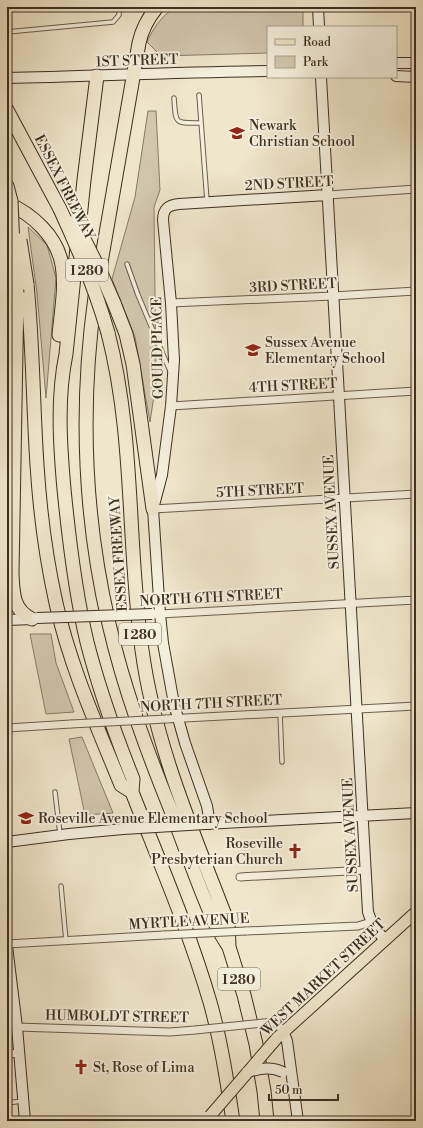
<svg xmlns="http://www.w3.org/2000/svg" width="423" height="1128" viewBox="0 0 423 1128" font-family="'Libre Bodoni',serif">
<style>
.green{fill:#d2c7ae;stroke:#887b68}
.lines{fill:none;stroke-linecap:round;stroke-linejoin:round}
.lane-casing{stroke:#6a5d4c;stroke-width:5.5}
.street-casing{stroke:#6a5d4c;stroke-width:9}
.secondary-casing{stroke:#3d2f21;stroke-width:12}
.primary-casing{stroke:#3d2f21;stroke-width:13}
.highway-casing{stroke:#3d2f21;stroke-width:15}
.lane{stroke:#f5efdd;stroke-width:3.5}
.street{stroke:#f5efdd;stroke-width:7}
.secondary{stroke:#f5efdd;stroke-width:10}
.primary{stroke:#f0e6cb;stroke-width:11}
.highway{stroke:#f0e6cb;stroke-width:13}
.street-bridge-casing{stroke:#6a5d4c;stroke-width:9;stroke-linecap:butt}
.secondary-bridge-casing{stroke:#3d2f21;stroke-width:12;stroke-linecap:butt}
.primary-bridge-casing{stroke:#3d2f21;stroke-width:13;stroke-linecap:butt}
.highway-bridge-casing{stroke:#3d2f21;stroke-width:15;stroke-linecap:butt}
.street-bridge{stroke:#f5efdd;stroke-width:7}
.secondary-bridge{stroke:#f5efdd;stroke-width:10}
.primary-bridge{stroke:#f0e6cb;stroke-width:11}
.highway-bridge{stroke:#f0e6cb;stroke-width:13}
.labels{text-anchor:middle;stroke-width:4;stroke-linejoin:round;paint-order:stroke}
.shield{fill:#f5efdd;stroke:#746959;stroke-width:1}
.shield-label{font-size:13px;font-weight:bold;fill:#3d2f21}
.street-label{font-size:14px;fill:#3d2f21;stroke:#f5efdd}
.poi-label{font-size:14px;fill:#3d2f21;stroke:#f5efdd;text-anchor:start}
</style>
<rect width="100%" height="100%" fill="#f0e6cb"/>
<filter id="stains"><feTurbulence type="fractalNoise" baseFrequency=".005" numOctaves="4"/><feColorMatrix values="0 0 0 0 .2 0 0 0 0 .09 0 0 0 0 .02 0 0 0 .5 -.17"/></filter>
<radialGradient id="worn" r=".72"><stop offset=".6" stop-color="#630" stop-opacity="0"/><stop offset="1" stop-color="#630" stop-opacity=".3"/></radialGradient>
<path class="green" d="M175 7H303V27H268V53L161 56 147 42C153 28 162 16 175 7Z
M148 111H156L160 190 154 207 156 382 150 422 135 337 112 279 135 197Z
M28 227 47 245 56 278 46 398 37 293Z
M7 286 9 346 7 456Z
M30 634H51L56 663 74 712 46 714Z
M82 737 113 813 85 815 69 739Z"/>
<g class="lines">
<defs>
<path id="lane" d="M7 32 113 22 119 15V7
M199 95 207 201
M174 98C176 125 174 123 201 123
M127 264 138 295 170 371
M280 713 282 762
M55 792 60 834
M61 886 66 941
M7 1103 22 1101"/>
<path id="street" d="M328 195 416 189
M171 303 333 296 416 291
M171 406 416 391
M153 509 416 494
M160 614 416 600
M166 719 416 706
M7 728 71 724
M240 877 366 870
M246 931 358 926 371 922
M7 944 164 935
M273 1022 279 1026 283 1031
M17 1027 170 1032 195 1030
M7 1054 20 1053"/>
<path id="secondary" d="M318 7 319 27
M396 63H416
M396 76 416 77
M321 77 368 912 373 926 385 940
M7 78C94 76 181 72 268 71
M7 620 33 619
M205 824 416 813
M210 824 207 806 185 743 174 704 163 643 160 614 153 509 162 475 171 406 174 360 171 303 163 220C163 209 168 205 179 204L328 195
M7 842 69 834 123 829
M7 946 17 1027 25 1121
M283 1031 287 1041 298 1121"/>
<path id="primary" d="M277 1038 416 912"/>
<path id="highway" d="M157 7C148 18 142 29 139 43L95 297C80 405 84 517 109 624 124 689 147 751 172 813 186 849 198 886 214 921 218 930 224 939 229 947
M97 76 84 180 66 354C57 397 60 445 64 489 69 540 75 592 87 642 99 689 115 734 133 779L132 792
M7 110 60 209
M7 186 11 201
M7 203C32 214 57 236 62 265 66 287 61 312 59 335
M27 284C33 345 33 405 37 465 40 512 46 558 56 603 70 666 97 726 121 785L132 792C159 861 189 930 210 1002 221 1041 227 1081 233 1121
M17 293 12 573C13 591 12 610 32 619
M114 303 126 334 133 364 153 509
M108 333C135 437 127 545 142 650 155 746 194 834 228 923L229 947 244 995 256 1044 264 1091 267 1121"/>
</defs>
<use href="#lane" class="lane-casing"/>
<use href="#street" class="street-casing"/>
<use href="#secondary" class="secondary-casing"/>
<use href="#primary" class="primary-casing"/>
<use href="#highway" class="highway-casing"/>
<use href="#lane" class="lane"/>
<use href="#street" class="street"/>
<use href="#secondary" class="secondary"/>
<use href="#primary" class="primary"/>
<use href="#highway" class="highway"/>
<defs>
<path id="street-bridge" d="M71 724 166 719
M164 935 246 931
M195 1030 273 1022"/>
<path id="secondary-bridge" d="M37 618 152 614
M123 829 205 824
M247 1072C260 1069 270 1066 283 1072"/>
<path id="primary-bridge" d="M210 1116 277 1038"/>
<path id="highway-bridge" d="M11 201 13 248 17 293
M60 209C79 250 96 290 108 333
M74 222 77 225 101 273 114 303
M20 240 27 284"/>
</defs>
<use href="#street-bridge" class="street-bridge-casing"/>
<use href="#secondary-bridge" class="secondary-bridge-casing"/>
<use href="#primary-bridge" class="primary-bridge-casing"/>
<use href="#highway-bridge" class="highway-bridge-casing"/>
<use href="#street-bridge" class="street-bridge"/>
<use href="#secondary-bridge" class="secondary-bridge"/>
<use href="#primary-bridge" class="primary-bridge"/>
<use href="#highway-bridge" class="highway-bridge"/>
</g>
<defs>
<symbol id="school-bare" viewBox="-9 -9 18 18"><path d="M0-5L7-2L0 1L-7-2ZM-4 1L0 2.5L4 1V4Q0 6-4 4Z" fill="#8f2418" stroke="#f5efdd" stroke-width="2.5" paint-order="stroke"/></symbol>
<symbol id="church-bare" viewBox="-9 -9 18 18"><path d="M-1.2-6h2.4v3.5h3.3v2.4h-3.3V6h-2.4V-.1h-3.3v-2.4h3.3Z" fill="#8f2418" stroke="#f5efdd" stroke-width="2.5" paint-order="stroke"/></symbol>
</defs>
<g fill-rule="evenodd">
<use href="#school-bare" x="226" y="122" width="22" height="22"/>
<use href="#school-bare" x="242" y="339" width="22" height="22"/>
<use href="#school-bare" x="15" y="807" width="22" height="22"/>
<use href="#church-bare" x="284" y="840" width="22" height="22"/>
<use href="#church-bare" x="70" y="1056" width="22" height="22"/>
</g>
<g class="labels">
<g class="shield">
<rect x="66" y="259" width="42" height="22" rx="3"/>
<rect x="119" y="623" width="42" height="22" rx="3"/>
<rect x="218" y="968" width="42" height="22" rx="3"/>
</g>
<g class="shield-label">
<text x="87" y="275">I 280</text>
<text x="140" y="639">I 280</text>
<text x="239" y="984">I 280</text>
</g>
<g class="street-label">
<text transform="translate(137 60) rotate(-2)" y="5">1ST STREET</text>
<text transform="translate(289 183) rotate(-3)" y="5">2ND STREET</text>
<text transform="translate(65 187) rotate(63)" y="5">ESSEX FREEWAY</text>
<text transform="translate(293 285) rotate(-3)" y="5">3RD STREET</text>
<text transform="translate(157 348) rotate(-91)" y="5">GOULD PLACE</text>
<text transform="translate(293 385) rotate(-3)" y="5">4TH STREET</text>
<text transform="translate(260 490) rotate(-3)" y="5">5TH STREET</text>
<text transform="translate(331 512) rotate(-93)" y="5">SUSSEX AVENUE</text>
<text transform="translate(118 554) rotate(-94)" y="5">ESSEX FREEWAY</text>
<text transform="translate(211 597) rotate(-3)" y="5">NORTH 6TH STREET</text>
<text transform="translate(211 703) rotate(-3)" y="5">NORTH 7TH STREET</text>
<text transform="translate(350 835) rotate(-93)" y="5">SUSSEX AVENUE</text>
<text transform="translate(189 921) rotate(-3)" y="5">MYRTLE AVENUE</text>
<text transform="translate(323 977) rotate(-43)" y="5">WEST MARKET STREET</text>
<text transform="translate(117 1016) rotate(1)" y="5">HUMBOLDT STREET</text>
</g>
<g class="poi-label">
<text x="249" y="130">Newark<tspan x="249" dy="16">Christian School</tspan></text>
<text x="265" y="347">Sussex Avenue<tspan x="265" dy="16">Elementary School</tspan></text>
<text x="38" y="823">Roseville Avenue Elementary School</text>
<text x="283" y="848" text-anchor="end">Roseville<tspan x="283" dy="16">Presbyterian Church</tspan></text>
<text x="93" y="1072">St, Rose of Lima</text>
</g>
</g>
<rect width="423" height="1128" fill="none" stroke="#f0e6cb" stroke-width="24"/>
<rect x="8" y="8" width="407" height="1112" fill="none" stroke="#3d2f21" stroke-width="2"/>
<rect x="12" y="12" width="399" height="1104" fill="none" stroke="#3d2f21"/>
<rect x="267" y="26" width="130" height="52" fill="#f5efdd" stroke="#aba292"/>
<rect x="275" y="39" width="20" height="6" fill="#f0e6cb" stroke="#aba292"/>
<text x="303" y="46" font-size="12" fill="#3d2f21">Road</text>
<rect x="275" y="56" width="20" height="12" fill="#d2c7ae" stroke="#aba292"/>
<text x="303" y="66" font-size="12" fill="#3d2f21">Park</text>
<path d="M269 1094v6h69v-6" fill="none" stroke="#3d2f21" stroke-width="2"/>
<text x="275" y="1094" font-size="12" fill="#3d2f21" stroke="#f5efdd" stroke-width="3" paint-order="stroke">50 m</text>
<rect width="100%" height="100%" filter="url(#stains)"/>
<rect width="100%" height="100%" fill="url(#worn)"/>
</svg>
